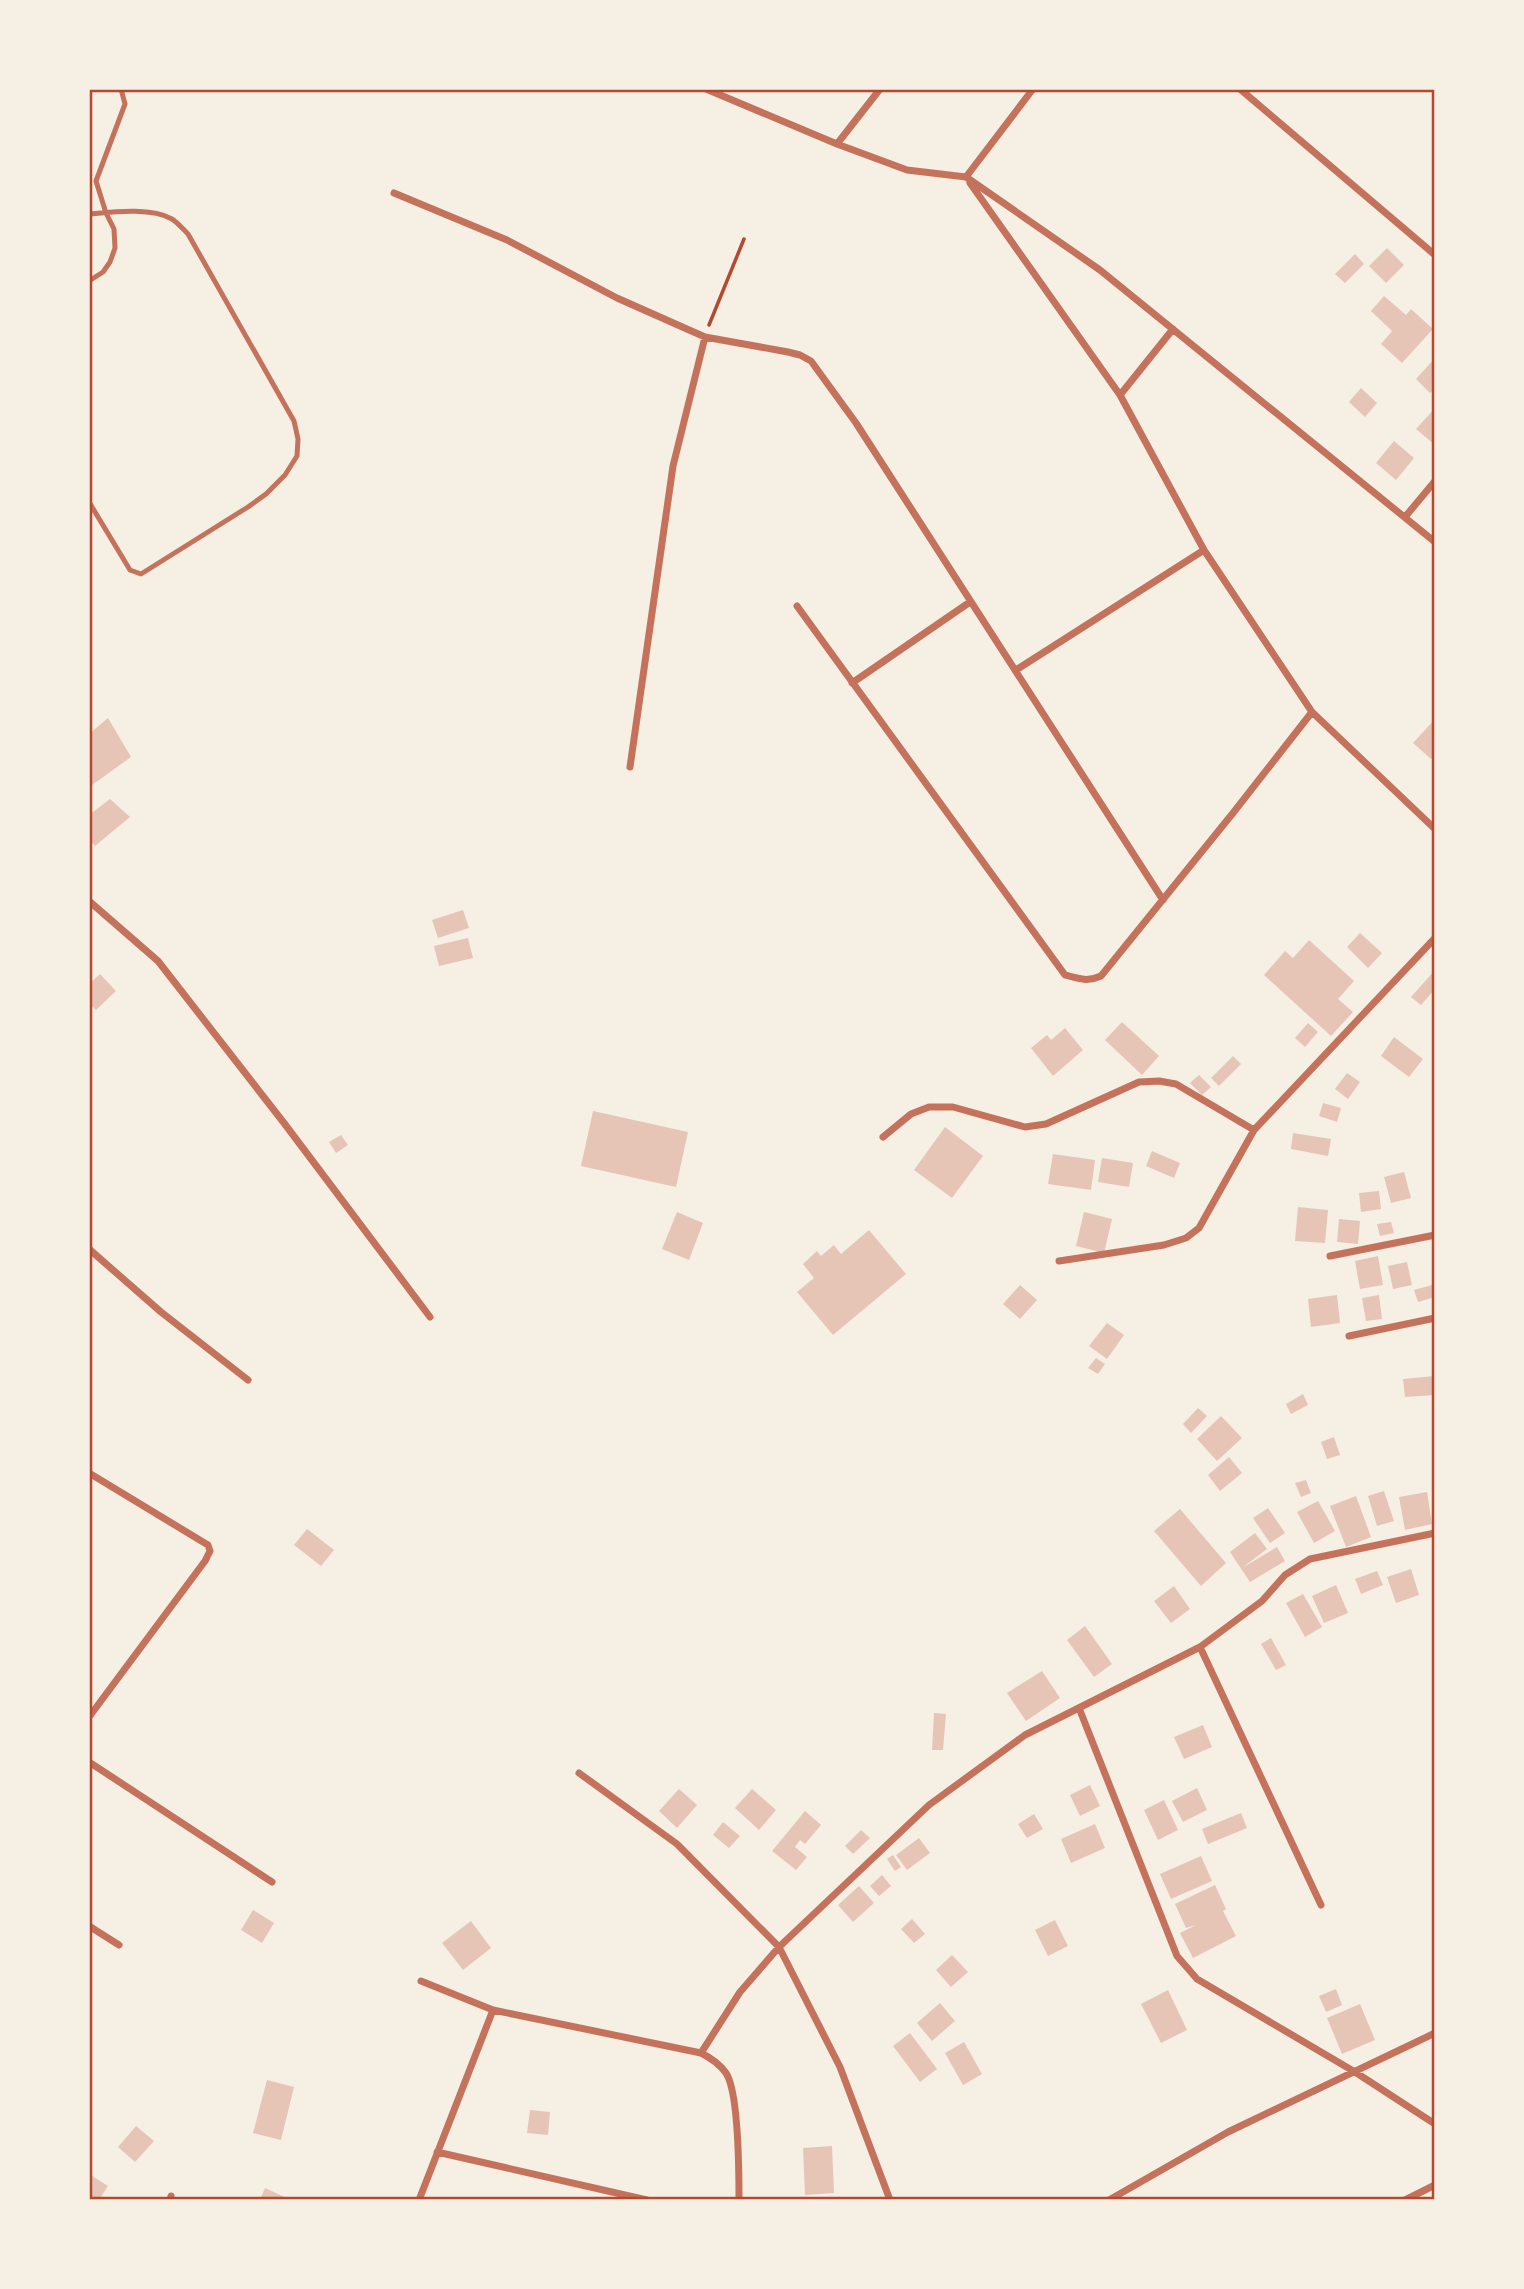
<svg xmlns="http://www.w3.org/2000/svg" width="1524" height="2289" viewBox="0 0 1524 2289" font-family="'IBM Plex Serif',serif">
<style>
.building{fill:#e6c5b7}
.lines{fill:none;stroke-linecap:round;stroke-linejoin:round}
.path{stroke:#b5482f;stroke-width:3.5}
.service{stroke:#c5725c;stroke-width:5}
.minor{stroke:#c5725c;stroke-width:7}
.neatline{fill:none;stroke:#b5482f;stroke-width:2.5}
</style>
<rect width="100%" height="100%" fill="#f6efe4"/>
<path class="building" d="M1387 248 1404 265 1386 283 1369 266Z
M1355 254 1364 264 1345 283 1335 274Z
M1384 296 1406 315 1411 309 1433 329 1402 363 1381 344 1392 331 1371 311Z
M1435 358V388L1430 393 1416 379Z
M1361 388 1377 403 1365 417 1349 402Z
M1435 408V445L1416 429Z
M1394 441 1414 458 1396 480 1376 463Z
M108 718 131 757 92 785 89 781V734Z
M1435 719V756L1431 759 1413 743Z
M110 799 130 817 95 846 89 839V815Z
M463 910 469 928 438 938 432 920Z
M1360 933 1382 953 1368 968 1347 947Z
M468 938 473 958 439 966 434 946Z
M1309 940 1354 981 1338 999 1353 1012 1331 1036 1264 975 1285 951 1293 958Z
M1435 970V989L1421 1005 1411 997Z
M100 974 116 991 96 1010 89 1003V984Z
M1122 1022 1159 1056 1142 1075 1105 1040Z
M1308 1023 1318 1032 1305 1047 1295 1038Z
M1065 1028 1083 1050 1053 1076 1031 1048 1047 1035 1051 1040Z
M1394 1037 1423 1059 1409 1077 1381 1056Z
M1233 1056 1241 1064 1219 1086 1211 1078Z
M1347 1073 1360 1082 1348 1099 1335 1089Z
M1199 1075 1211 1087 1202 1095 1190 1083Z
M1323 1103 1341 1108 1337 1122 1319 1116Z
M593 1111 688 1132 676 1187 581 1166Z
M945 1127 983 1156 952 1198 914 1170Z
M1293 1133 1331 1139 1328 1156 1291 1149Z
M341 1135 348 1145 336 1153 329 1142Z
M1152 1151 1180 1163 1174 1178 1146 1166Z
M1053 1154 1095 1160 1091 1190 1048 1184Z
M1102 1158 1133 1163 1129 1187 1098 1182Z
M1404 1172 1411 1198 1391 1203 1384 1177Z
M1379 1191 1381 1209 1361 1212 1359 1193Z
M1298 1207 1328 1210 1325 1243 1295 1241Z
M677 1212 703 1223 689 1260 662 1249Z
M1084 1212 1112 1219 1104 1253 1076 1246Z
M1339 1219 1360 1221 1358 1244 1337 1242Z
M1391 1222 1394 1233 1380 1236 1377 1224Z
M869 1230 906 1274 833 1335 797 1292 814 1278 803 1264 817 1251 821 1256 834 1245 841 1254Z
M1378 1256 1383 1285 1360 1289 1355 1261Z
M1407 1262 1412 1285 1393 1289 1388 1266Z
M1020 1285 1037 1300 1020 1319 1003 1304Z
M1432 1285 1435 1297 1418 1302 1414 1290Z
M1337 1295 1340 1323 1311 1327 1308 1299Z
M1379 1295 1382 1319 1366 1321 1362 1298Z
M1107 1323 1124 1335 1107 1359 1089 1346Z
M1096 1358 1105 1364 1098 1374 1088 1368Z
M1435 1376V1395L1405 1397 1403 1379Z
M1303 1394 1308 1405 1291 1414 1286 1404Z
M1198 1408 1207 1416 1191 1433 1183 1424Z
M1221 1416 1242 1438 1217 1461 1197 1439Z
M1334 1437 1340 1455 1327 1459 1321 1442Z
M1229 1457 1242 1473 1220 1491 1208 1475Z
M1306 1480 1311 1493 1301 1497 1295 1483Z
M1384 1491 1394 1521 1377 1526 1368 1496Z
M1427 1492 1432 1524 1405 1530 1399 1497Z
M1356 1496 1371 1537 1346 1547 1330 1506Z
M1318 1501 1335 1531 1314 1543 1297 1512Z
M1268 1508 1285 1533 1270 1543 1253 1518Z
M1180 1509 1226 1563 1201 1586 1154 1531Z
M307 1529 334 1550 321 1566 294 1545Z
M1255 1533 1267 1549 1242 1568 1277 1547 1285 1561 1250 1582 1230 1552Z
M1411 1569 1419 1595 1396 1603 1387 1577Z
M1377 1571 1383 1585 1361 1594 1355 1579Z
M1336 1585 1348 1613 1324 1623 1312 1596Z
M1174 1586 1190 1609 1171 1623 1154 1601Z
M1303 1594 1322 1627 1305 1637 1286 1603Z
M1085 1626 1112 1664 1094 1677 1067 1640Z
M1271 1638 1286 1665 1276 1670 1261 1644Z
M1042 1671 1060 1698 1026 1721 1007 1693Z
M934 1713 946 1714 943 1750H932Z
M1203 1725 1212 1747 1184 1759 1174 1737Z
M1090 1785 1100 1806 1080 1816 1070 1795Z
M1197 1788 1207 1810 1183 1822 1172 1801Z
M679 1789 697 1805 677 1828 659 1811Z
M752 1789 776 1810 759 1830 735 1808Z
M1164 1800 1178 1830 1158 1840 1144 1810Z
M805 1811 821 1825 805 1844 800 1840 795 1847 807 1857 796 1870 772 1851Z
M1241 1813 1247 1828 1208 1844 1202 1829Z
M1034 1814 1043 1829 1027 1838 1018 1824Z
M723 1822 740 1836 729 1848 713 1835Z
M1095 1824 1105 1848 1071 1863 1061 1839Z
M861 1830 870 1838 853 1854 845 1846Z
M919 1838 930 1853 907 1870 896 1855Z
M893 1855 901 1867 895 1871 887 1859Z
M1201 1856 1212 1881 1171 1899 1160 1874Z
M882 1875 891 1886 879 1896 870 1886Z
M1215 1885 1226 1909 1223 1911 1236 1936 1193 1958 1180 1933 1196 1925 1186 1928 1175 1904Z
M859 1886 874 1903 853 1922 838 1905Z
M253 1910 274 1923 262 1943 241 1930Z
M912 1919 925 1934 914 1943 901 1929Z
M1055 1920 1068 1946 1048 1956 1035 1930Z
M471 1921 491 1948 463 1970 442 1943Z
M952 1955 968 1972 951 1987 936 1970Z
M1336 1989 1342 2005 1326 2012 1319 1996Z
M1168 1990 1187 2030 1161 2043 1141 2004Z
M940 2003 955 2021 932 2041 917 2023Z
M1360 2004 1375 2040 1342 2054 1327 2018Z
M910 2033 937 2069 920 2082 893 2046Z
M964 2042 982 2074 963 2085 945 2053Z
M267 2080 294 2087 281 2140 253 2133Z
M530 2110 550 2112 548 2135 527 2133Z
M136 2126 154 2141 135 2162 118 2147Z
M832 2146 834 2193 805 2195 803 2148Z
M89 2174 108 2186 99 2200H89Z
M265 2188 291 2200H260Z"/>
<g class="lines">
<path class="path" d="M709 325 744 239"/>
<path class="service" d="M89 214C112 212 151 207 172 219 177 222 183 229 188 234L294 421 298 439 297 456 285 475 266 494 248 507 141 574 130 570 89 502
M89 281 103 272 110 262 115 248 114 229 106 213 96 181 125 104 121 89"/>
<path class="minor" d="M706 89 837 144 907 170 966 177 1100 270 1435 542
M1240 89 1435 255
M837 144 880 89
M966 177 1033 89
M970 183 1120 395 1204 550 1312 712 1435 829
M394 193 507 240 617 298 705 337 788 352 800 355 811 361 856 423 1163 900
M1120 395 1173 329
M1405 517 1435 481
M797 606 1065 975C1079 979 1088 982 1101 976L1233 813 1312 712
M1016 670 1204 550
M852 683 970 602
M630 767 673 466 705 337
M89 901 158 961 284 1123 430 1317
M883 1137 911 1114 929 1107H953L1025 1127 1046 1124 1139 1082 1159 1081 1176 1084 1254 1130
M89 1249 161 1312 248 1380
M1330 1256 1435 1235
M1059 1261 1164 1245 1186 1238 1199 1228 1254 1130 1435 938
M1349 1336 1435 1318
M89 1473 208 1545 210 1551 205 1561 89 1717
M1200 1647 1321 1905
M1079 1708 1177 1956 1197 1979 1355 2072 1435 2124
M89 1762 272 1882
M579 1773 677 1844 779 1947 840 2067 890 2200
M89 1926 119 1945
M421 1981 493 2010 701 2053 740 1992 779 1947 929 1805 1025 1735 1200 1647 1262 1601 1285 1575 1310 1559 1435 1533
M701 2053C711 2058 719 2063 726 2073 739 2093 739 2174 739 2200
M437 2152 647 2200
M170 2200 171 2196
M419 2200 493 2010
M1109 2200 1228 2132 1435 2033
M1405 2200 1435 2185"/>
</g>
<rect width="1524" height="2289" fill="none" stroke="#f6efe4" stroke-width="182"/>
<rect x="91" y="91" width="1342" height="2107" class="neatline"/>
</svg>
